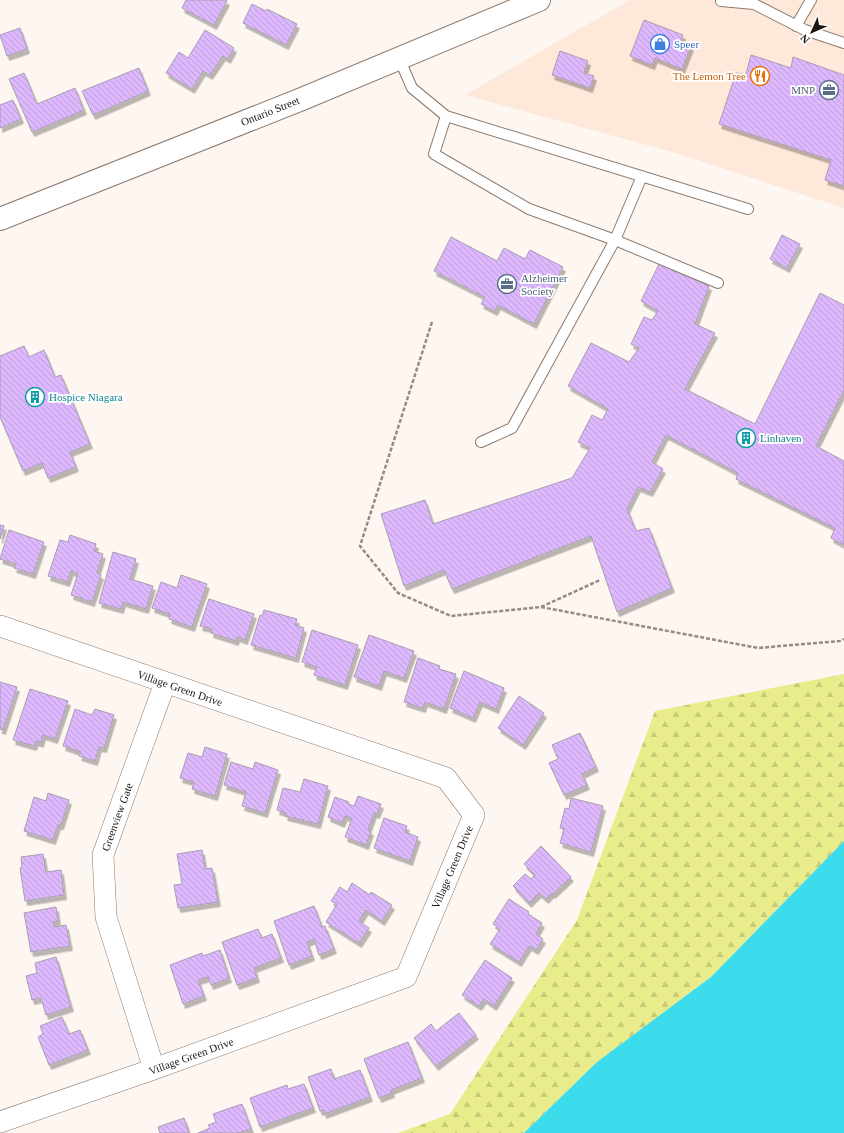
<svg xmlns="http://www.w3.org/2000/svg" width="844" height="1133" viewBox="0 0 844 1133" font-family="Georgia,serif">
<style>
.built{fill:#fee8da}
.forest{fill:url(#forest-firs)}
.water{fill:#3ddcec}
.building{fill:url(#building-back-hatch);stroke:#a79db0;filter:url(#shadow)}
.lines{fill:none;stroke-linecap:round;stroke-linejoin:round}
.lane-casing{stroke:#8d7b6f;stroke-width:12}
.street-casing{stroke:#8d7b6f;stroke-width:22}
.secondary-casing{stroke:#8d7b6f;stroke-width:24}
.path{stroke:#938b86;stroke-width:2.5;stroke-dasharray:4 2;stroke-linecap:butt}
.lane{stroke:#fff;stroke-width:10}
.street{stroke:#fff;stroke-width:21}
.secondary{stroke:#fff;stroke-width:22}
.labels{text-anchor:middle;stroke-width:3.5;stroke-linejoin:round;paint-order:stroke}
.shop-label{font-size:11px;fill:#366cbe;stroke:#fff;text-anchor:start}
.food-label{font-size:11px;fill:#c56008;stroke:#fff;text-anchor:end}
.service-label{font-size:11px;fill:#4e5e75;stroke:#fff;text-anchor:end}
.street-label{font-size:11px;fill:#1d1611;stroke:#fff}
.culture-label{font-size:11px;fill:#0d838f;stroke:#fff;text-anchor:start}
</style>
<defs>
<pattern id="forest-firs" width="22" height="20" patternUnits="userSpaceOnUse"><rect width="22" height="20" fill="#e8ec8b"/><path d="M5 1l3.5 6h-7zM16 11l3.5 6h-7z" fill="#c7ca77"/></pattern>
<pattern id="building-back-hatch" width="6" height="6" patternUnits="userSpaceOnUse"><rect width="6" height="6" fill="#ddb8fd"/><path d="M-1 5l2 2M0 0l6 6M5-1l2 2" fill="none" stroke="#bd9dd8"/></pattern>
<filter id="shadow"><feDropShadow dx="2.5" dy="4.5" stdDeviation="0" flood-color="#0004"/></filter>
</defs>
<rect width="100%" height="100%" fill="#fef6f1"/>
<path class="built" d="M630 0H844V208L679 154 465 95Z"/>
<path class="forest" d="M844 674V841L711 977 597 1062 524 1133H398L450 1114 577 920 655 711Z"/>
<path class="water" d="M844 841V1133H524L597 1062 711 977Z"/>
<path class="building" d="M186 0H226L227 1 214 25 182 8Z
M252 4 266 11 267 9 297 24 286 45 243 23Z
M644 20 683 35 680 42 691 46 682 69 655 58 652 65 630 56Z
M20 28 27 49 7 56 0 35Z
M205 30 234 48 228 59 223 56 210 75 203 71 192 89 166 73 179 52 188 58Z
M560 51 588 61 584 73 594 76 590 88 552 75Z
M751 55 791 68 793 57 844 75V186L825 180 831 160 719 124 736 73 746 74Z
M139 68 148 91 93 115 82 91Z
M24 73 37 104 75 88 84 110 32 132 9 79Z
M13 100 21 119 0 128V105Z
M782 235 800 244 787 268 770 259Z
M451 237 497 261 504 248 525 259 530 250 563 267 534 324 498 305 495 311 481 304 485 297 434 271Z
M659 264 709 286 695 324 715 333 685 389 755 424 820 293 844 305V390L816 446 844 461V545L831 538 835 528 736 479 738 473 666 435 652 462 663 469 650 492 638 487 627 509 636 531 649 528 672 588 617 612 591 536 452 589 444 570 404 586 381 514 425 500 433 524 572 478 590 448 578 442 592 415 602 420 608 409 568 386 591 343 629 362 639 348 631 344 644 317 652 320 658 311 641 301Z
M24 346 29 357 44 350 55 377 61 375 90 444 70 452 76 467 48 478 42 463 23 471 0 417V356Z
M0 525 4 526 0 539Z
M9 530 44 542 33 574 14 568 16 564 0 559Z
M70 535 96 544 94 551 103 554 97 573 101 575 92 602 71 595 78 573 71 571 67 582 48 576 60 540 68 542Z
M113 552 136 559 130 579 153 586 146 609 123 602 121 609 99 603Z
M181 575 207 584 192 627 169 619 170 614 152 608 161 582 177 588Z
M209 599 254 614 245 640 237 637 236 641 211 633 212 629 200 626Z
M264 610 297 619 295 625 304 628 296 658 251 645 260 615 262 616Z
M312 630 358 645 345 685 314 675 317 667 302 662Z
M369 635 414 651 404 678 384 671 379 686 354 677Z
M418 658 440 666 439 669 456 674 444 709 425 702 423 708 404 702Z
M464 671 504 688 496 709 480 702 473 718 450 708Z
M0 682 17 687 3 730 0 729Z
M30 689 68 701 55 739 43 735 41 743 36 741 34 746 13 740Z
M519 696 544 713 523 745 498 728Z
M75 709 92 715 95 709 114 715 104 748 99 747 95 761 79 756 81 752 63 746Z
M580 733 596 767 582 774 587 785 564 795 549 763 558 759 552 745Z
M205 747 227 754 215 796 192 789 194 782 180 778 188 753 202 757Z
M231 762 253 769 255 762 278 770 265 813 242 806 246 792 224 785Z
M304 779 328 786 318 824 285 816 286 813 277 810 283 788 300 792Z
M48 793 69 800 61 825H58L53 840 24 831 34 797 46 801Z
M358 796 381 804 377 814 374 813 368 830 371 831 366 845 345 837 352 818 345 816 342 823 328 817 335 797 349 802 348 804 354 806Z
M571 798 603 806 591 852 560 843 564 829 560 828 565 808 569 809Z
M384 818 407 826 405 832 418 837 410 861 374 848Z
M541 846 571 877 553 894 552 893 546 899 539 893 529 903 513 886 525 874 531 879 535 875 524 864Z
M202 850 205 869 212 868 218 902 178 908 174 885 182 884 177 854Z
M43 854 46 872 61 870 64 895 25 901 20 868 22 867 21 857Z
M352 883 370 895 371 892 392 905 382 921 366 910 359 921 369 928 359 943 326 922 337 904 331 901 340 887 347 892Z
M509 899 529 912 528 914 542 923 536 934 543 939 536 950 529 946 519 962 490 944 500 929 493 924Z
M314 906 322 927 325 926 334 949 319 955 314 939 307 942 312 956 289 965 274 921Z
M56 907 58 921 53 922 54 927 66 925 70 946 31 952 24 913Z
M258 929 262 938 272 934 281 958 254 968 257 978 237 985 222 942Z
M220 950 229 978 211 985 208 977 198 980 204 996 183 1004 170 965 202 953 203 956Z
M56 957 71 1007 46 1015 41 998 32 1000 26 976 37 973 35 963Z
M485 960 512 978 494 1006 484 999 479 1006 462 995Z
M459 1013 476 1035 436 1066 414 1038 431 1024 436 1031Z
M62 1017 69 1034 80 1030 88 1050 49 1065 38 1037 43 1034 40 1026Z
M408 1042 422 1078 391 1090 392 1093 379 1098 364 1059Z
M331 1069 334 1079 360 1070 370 1097 324 1114 323 1110 320 1111 308 1077Z
M304 1084 313 1108 260 1127 250 1098 287 1085 288 1089Z
M242 1104 251 1129 238 1133H198L210 1128 208 1125 216 1122 213 1114Z
M184 1118 189 1133H160L158 1127Z"/>
<g class="lines">
<defs>
<path id="lane" d="M721 0V1L754 4 805 30 844 43
M796 26 811 0
M399 58 412 88 446 116
M718 283 615 240 529 209 434 154 446 116 748 209
M481 442 512 428 615 240 642 176"/>
<path id="street" d="M0 626 446 778 474 815 406 977 154 1069 0 1122
M154 1069 106 917 103 855 165 683"/>
<path id="secondary" d="M0 219 302 99 539 0"/>
</defs>
<use href="#lane" class="lane-casing"/>
<use href="#street" class="street-casing"/>
<use href="#secondary" class="secondary-casing"/>
<path class="path" d="M432 322 360 546 398 593 451 616 541 607 600 580
M541 607 758 648 840 641 844 639"/>
<use href="#lane" class="lane"/>
<use href="#street" class="street"/>
<use href="#secondary" class="secondary"/>
</g>
<defs>
<symbol id="shop-ring" viewBox="-11 -11 22 22"><circle r="9.5" fill="#fff" stroke="#3f7fe0" stroke-width="1.5"/><path d="M-5-2.5h2.3a2.7 3.5 0 0 1 5.4 0H5L5.5 6h-11ZM-1.5-2.5h3a1.5 2.3 0 0 0-3 0Z" fill="#3f7fe0"/></symbol>
<symbol id="restaurant-ring" viewBox="-11 -11 22 22"><circle r="9.5" fill="#fff" stroke="#e8710a" stroke-width="1.5"/><path d="M-5-6h1v4h1v-4h1v4h1v-4h1v5L-1.5 .5V6h-2V.5L-5-1ZM5-6V6H3V1.5H1.5Q1.5-4 5-6Z" fill="#e8710a"/></symbol>
<symbol id="office-ring" viewBox="-11 -11 22 22"><circle r="9.5" fill="#fff" stroke="#5c6f8a" stroke-width="1.5"/><path d="M-6-3h4V-5.5h4V-3h4V5H-6ZM-1-4.5V-3h2v-1.5ZM-6 0V1H6V0Z" fill="#5c6f8a"/></symbol>
<symbol id="building-ring" viewBox="-11 -11 22 22"><circle r="9.5" fill="#fff" stroke="#0f9aa8" stroke-width="1.5"/><path d="M-4-6H4V6H1V3H-1V6H-4ZM-2.5-4.3h1.7v1.8h-1.7ZM.8-4.3h1.7v1.8H.8ZM-2.5-1h1.7V.8h-1.7ZM.8-1h1.7V.8H.8Z" fill="#0f9aa8"/></symbol>
</defs>
<g fill-rule="evenodd">
<use href="#shop-ring" x="649" y="33" width="22" height="22"/>
<use href="#restaurant-ring" x="749" y="65" width="22" height="22"/>
<use href="#office-ring" x="818" y="79" width="22" height="22"/>
<use href="#office-ring" x="496" y="273" width="22" height="22"/>
<use href="#building-ring" x="24" y="386" width="22" height="22"/>
<use href="#building-ring" x="735" y="427" width="22" height="22"/>
</g>
<g class="labels">
<g class="shop-label">
<text x="674" y="48">Speer</text>
</g>
<g class="food-label">
<text x="746" y="80">The Lemon Tree</text>
</g>
<g class="service-label">
<text x="815" y="94">MNP</text>
<text x="521" y="282" text-anchor="start">Alzheimer<tspan x="521" dy="13">Society</tspan></text>
</g>
<g class="street-label">
<text transform="translate(270 111) rotate(-22)" y="4">Ontario Street</text>
<text transform="translate(180 688) rotate(19)" y="4">Village Green Drive</text>
<text transform="translate(117 817) rotate(-70)" y="4">Greenview Gate</text>
<text transform="translate(452 867) rotate(-67)" y="4">Village Green Drive</text>
<text transform="translate(191 1056) rotate(-20)" y="4">Village Green Drive</text>
</g>
<g class="culture-label">
<text x="49" y="401">Hospice Niagara</text>
<text x="760" y="442">Linhaven</text>
</g>
</g>
<g transform="translate(812 32) rotate(225)" stroke="#ffffff" stroke-width="3" paint-order="stroke">
<path d="M0-3L7 15L0 10L-7 15Z" fill="#1d1611"/>
<text y="-6" font-size="11" font-weight="bold" text-anchor="middle" fill="#1d1611">N</text>
</g>
</svg>
